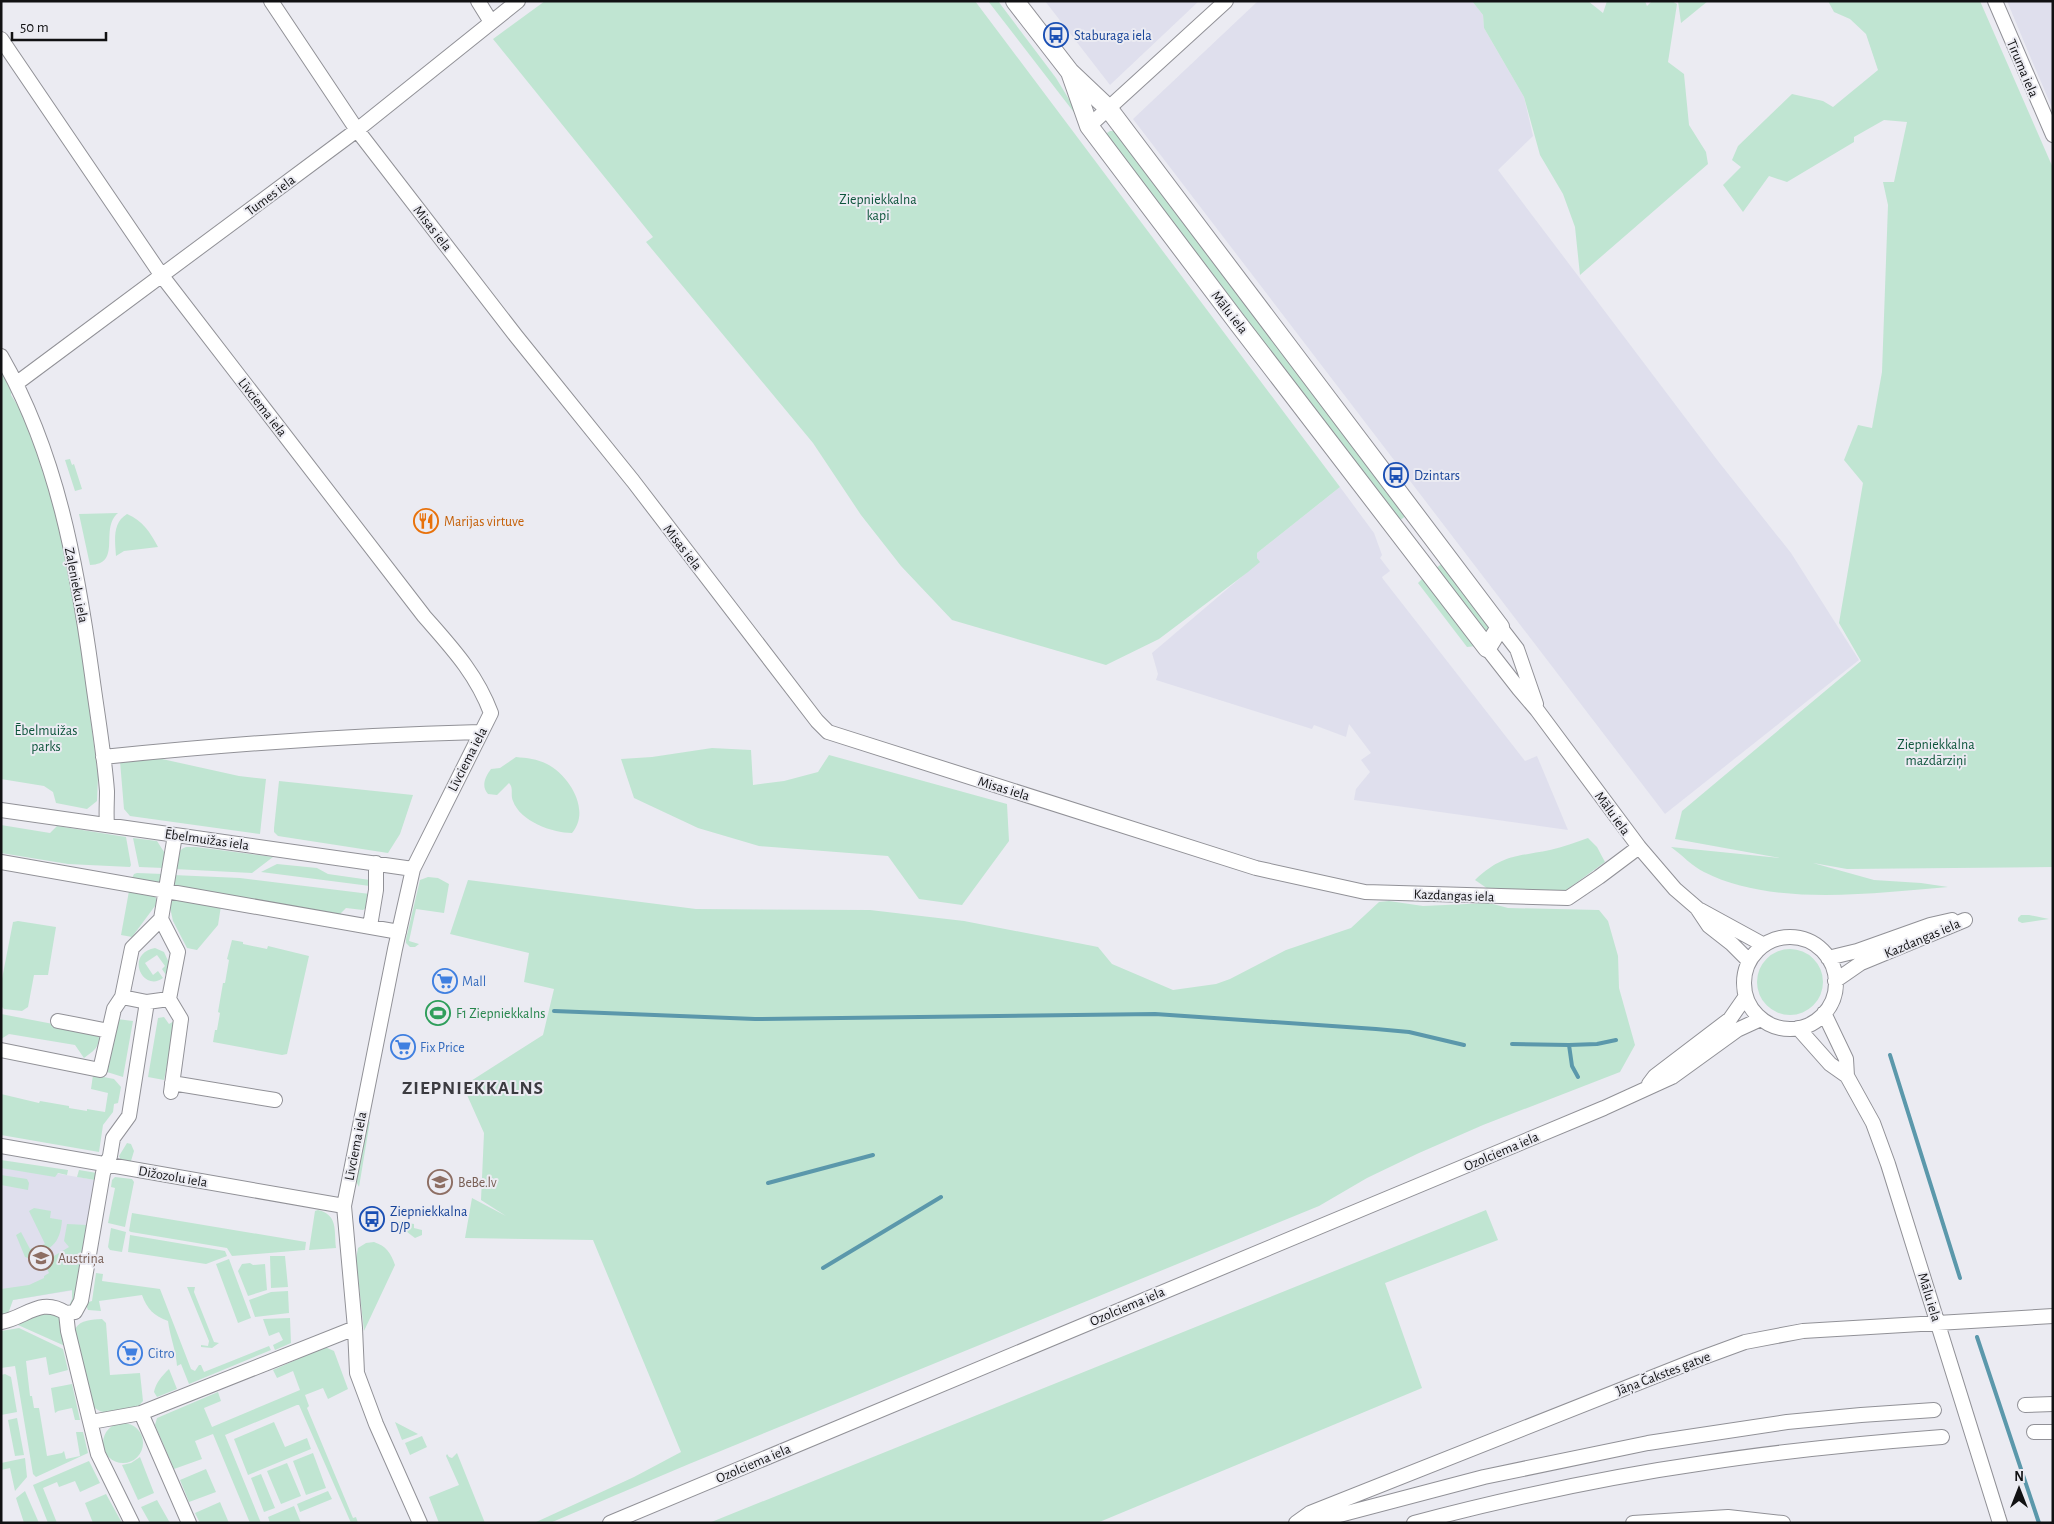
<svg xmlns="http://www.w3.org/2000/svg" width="2054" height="1524" viewBox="0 0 2054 1524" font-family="'Alegreya Sans',sans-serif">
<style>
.built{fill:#dfdfed}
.green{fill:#c0e5d2}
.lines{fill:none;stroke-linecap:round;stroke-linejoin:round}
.stream{stroke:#5b98ab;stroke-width:4}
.minor-casing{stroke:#919197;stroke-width:16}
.tertiary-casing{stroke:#919197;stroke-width:20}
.minor{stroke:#fff;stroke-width:14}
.tertiary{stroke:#fff;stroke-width:18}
.labels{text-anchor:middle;stroke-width:4;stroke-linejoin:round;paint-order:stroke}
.transit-label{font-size:14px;fill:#164399;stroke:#ebebf2;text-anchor:start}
.street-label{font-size:14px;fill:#111113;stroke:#ebebf2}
.park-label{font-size:14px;fill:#0e553c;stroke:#ebebf2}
.food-label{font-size:14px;fill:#c56008;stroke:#ebebf2;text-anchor:start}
.shop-label{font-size:14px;fill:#366cbe;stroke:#ebebf2;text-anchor:start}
.leisure-label{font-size:14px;fill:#27864d;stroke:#ebebf2;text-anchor:start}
.education-label{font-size:14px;fill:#785e54;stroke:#ebebf2;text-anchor:start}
.district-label{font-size:19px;font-weight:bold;letter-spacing:1px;fill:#3b3b40;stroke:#ebebf2}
</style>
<rect width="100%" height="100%" fill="#ebebf2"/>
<path class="built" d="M1045 1H1199L1110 85Z
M1258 1H1472L1483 15 1484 28 1524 97 1533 136 1498 170 1718 461 1791 553 1859 660 1665 814 1133 119Z
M2007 1H2053V110L2027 49Z
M1340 487 1374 533 1382 555 1380 558 1390 571 1382 577 1383 579 1525 761 1537 756 1568 830 1354 800 1356 789 1370 772 1361 760 1371 753 1349 724 1346 737 1314 725 1312 729 1156 680 1158 674 1152 653 1259 562 1257 558V553Z
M1 1164 95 1180 75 1290 1 1302Z"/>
<path class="green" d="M545 1H975L1340 487 1257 553V558L1260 562 1248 572 1159 639 1106 665 952 620 901 566 861 515 813 443 646 242 653 237 493 39Z
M988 1H998L1056 78 1078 114 1076 115Z
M1472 1H1588L1603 13 1607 1H1645L1647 6 1652 1H1672L1677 4 1668 62 1684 74 1689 125 1706 152 1708 164 1580 275 1575 227 1563 194 1540 155 1524 97 1484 28 1483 15Z
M1678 1H1708L1681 23Z
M1828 1H1980L2053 168V867L1847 869 1813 863 1874 880 1921 883 1948 887C1875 893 1772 907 1704 872 1693 867 1682 855 1671 847L1780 858 1675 839 1682 811 1861 661 1839 623 1863 483 1844 460 1858 425 1872 428 1882 372 1888 205 1883 182H1894L1907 122 1884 120 1854 137V142L1787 182 1769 176 1743 212 1723 185 1741 167 1732 160 1738 146 1792 94 1823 101 1833 107 1878 70 1866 34 1850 19 1834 12Z
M1110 131H1115L1407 515 1399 521 1107 138V133Z
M1 367 12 389 11 395 27 420 47 479 62 538 76 605 98 776 97 801 87 809 56 803 53 792 44 786 1 779Z
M70 459 72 465 74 464 82 489 75 491 65 460Z
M118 513C99 529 123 564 90 565L79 514Z
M127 514C143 521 150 532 158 547L124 551 116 556C115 541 112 523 127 514Z
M1444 562 1491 629 1485 634 1435 569Z
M1424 577 1476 646 1467 647 1418 583Z
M712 748 751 750 753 785 784 781 818 772 829 755 1007 804 1009 841 962 905 919 899 888 856 759 846 698 828 634 798 621 759 652 757Z
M153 757 239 776 266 779 260 834 130 816 124 809 120 761Z
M516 757C527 758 537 759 547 764 570 776 591 811 572 833 552 833 520 821 513 801 510 795 514 788 509 783L497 795 488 794C481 786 485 777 491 769L500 768Z
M279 781 413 795 400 834 388 853 278 836 274 832V828Z
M1 825 50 833 57 826 126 837 131 865 130 867 68 864 1 853Z
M133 838 157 841 166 855 164 868 139 867Z
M1588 838 1597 847 1605 862 1565 891H1491L1475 880C1503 854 1516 857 1550 850 1563 847 1576 842 1588 838Z
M186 847H196L273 857 252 873 174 869C176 860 176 850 186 847Z
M277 864 317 868 328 874 370 880V886L261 872Z
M137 873 163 874 160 883 156 884 131 880 134 874Z
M173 875 240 878 370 894 369 906 363 910 346 908 339 915 173 886Z
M428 877 438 878 449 884 444 913 416 909 409 941 419 944 415 947H410L406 943V939L420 880Z
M468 880 696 909 870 910 964 921 1098 947 1112 964 1173 990 1216 984 1230 979 1286 950 1351 928 1379 902 1389 901 1423 906 1489 903 1508 908 1599 910 1608 921 1618 956 1619 988 1635 1045 1620 1072 1483 1125 1419 1153 1367 1178 1319 1206 689 1464 550 1523H534L634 1477 681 1452 593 1240 465 1238 472 1198 506 1216 481 1200 484 1133 463 1086 543 1035 554 989 524 982 529 953 450 934Z
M129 891 154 895 157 900 155 906 132 937 121 935Z
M172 899 221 906 218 925 197 950 187 948 173 921 169 903Z
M2021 915H2029L2049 919 2022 923 2018 921V918Z
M18 921 56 927 48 975H34L28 1007 22 1011 4 1009 1 1006V984L13 922Z
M232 940 243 942V944L267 949 268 946 309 956 287 1054 282 1055 213 1042 215 1030H217L220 1013 218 1012 223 983H225L229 960 227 959Z
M155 948 164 952 169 963 166 975 162 969 165 966 157 955 145 963 153 975 158 971 163 978C143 993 124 954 155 948Z
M1757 982a33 33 0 1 1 66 0a33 33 0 1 1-66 0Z
M1 1014 100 1033C98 1049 96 1049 84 1058L75 1045 9 1034 1 1039Z
M164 1017 169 1024 176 1020 164 1080 148 1077 158 1018Z
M117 1019 133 1021 123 1077 107 1072Z
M93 1075 114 1079 121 1087 118 1103 114 1104 113 1112 103 1125 99 1152 1 1135V1094L39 1103 40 1101 69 1106V1108L87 1111V1109L105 1112 108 1093 91 1089Z
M370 1121 359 1187 356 1181 366 1125Z
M127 1143 131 1144 134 1151 131 1161 122 1162 119 1156Z
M1 1160 68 1170 67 1175 58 1173 55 1177 1 1168Z
M79 1170 97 1173 75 1301 69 1306 72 1299V1290L13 1300 8 1314 1 1315V1289L29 1285 44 1278V1276L49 1273 44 1262 69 1247 64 1241 67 1224 87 1225 95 1180 77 1177Z
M1 1175 27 1179 29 1183 28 1190 1 1185Z
M115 1177 132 1179 134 1182 125 1227 108 1223 115 1188 111 1187 112 1180Z
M34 1208 51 1211 50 1218 62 1220C60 1245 51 1249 28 1258L25 1257 16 1235 21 1232 30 1249 45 1244 29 1211Z
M318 1210C338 1215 334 1229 336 1248L309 1250 315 1211Z
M1486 1210 1498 1240 1385 1283 1422 1388 1097 1523H709Z
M132 1213 306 1242 305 1250 232 1256 227 1248 131 1232 129 1231Z
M389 1220 414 1224V1228L422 1230V1235L415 1238 399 1226Z
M111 1228 126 1232 122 1252 110 1250 108 1247Z
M130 1235 225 1251 227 1256 206 1264 128 1252Z
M374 1242C386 1246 391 1253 395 1265L364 1331 356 1259 358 1248 366 1243Z
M270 1256H285L288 1287 271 1288Z
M229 1259 251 1318 238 1323 216 1264Z
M250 1263 253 1265 265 1264 267 1290 248 1296 238 1271 242 1264Z
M96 1273 103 1274 102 1281 160 1289 191 1369 195 1371 199 1365H201L204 1372 269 1346 271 1350 189 1384 181 1364 177 1366C176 1350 170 1337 168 1321 154 1316 147 1309 142 1295L99 1301 101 1311 88 1310 85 1303 92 1301Z
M187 1287H195L194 1292 214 1342 219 1343 212 1348 201 1347V1345L208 1346 209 1341Z
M288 1291 289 1313 255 1317 249 1300 271 1292Z
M52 1312 59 1315 65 1346 18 1325 33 1314Z
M290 1318 291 1343 275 1350 273 1345 283 1340 279 1332 269 1336 263 1319Z
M102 1319 106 1323 110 1375 140 1373 143 1401 137 1408C121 1411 103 1419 91 1404L75 1329C81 1319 92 1320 102 1319Z
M19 1328 63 1349 68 1370 49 1375 46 1357 26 1361 30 1396H32L34 1408H39L47 1456 62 1453 64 1451 66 1459 80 1456 76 1432H83L88 1453 36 1477 33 1474 15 1366 1 1368V1331Z
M325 1347 334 1351 348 1389 328 1399 323 1388 305 1395 309 1406 307 1408 353 1518 356 1517 358 1523H351L299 1405H297L225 1435 261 1523H250L213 1434 195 1441 202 1459 174 1469 155 1425 157 1418 218 1392 221 1401 204 1408 212 1427 300 1390 293 1371 277 1378 273 1370Z
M169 1369 177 1389 157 1397 154 1392C156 1382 162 1376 169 1369Z
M5 1374 11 1377 17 1412 1 1415V1375Z
M72 1384 80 1420H75L72 1408 58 1411 55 1413 51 1388Z
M17 1418 24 1455 15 1456 8 1420Z
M274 1422 285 1447 307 1438 311 1449 248 1475 234 1439Z
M395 1422 418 1434 402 1440Z
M103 1443a20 20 0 1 1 40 0a20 20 0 1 1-40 0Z
M422 1436 427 1447 410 1455 405 1443Z
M313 1453 326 1488 306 1495 293 1461Z
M457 1453 485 1523H439L429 1497 459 1485 446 1456 447 1454 449 1457 452 1458Z
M140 1457 154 1493 138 1500 122 1465 131 1463Z
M25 1458 27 1477 15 1491 10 1468 1 1470V1463Z
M89 1461 100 1483 80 1492 75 1481 59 1487 57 1482 43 1488 57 1523H48L33 1485Z
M287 1463 301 1496 281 1504 267 1471Z
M206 1469 216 1492 189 1502 180 1480Z
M261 1474 275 1508 264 1512 251 1478Z
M25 1491 39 1523H24L16 1498Z
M328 1491 332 1499 300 1512 297 1504Z
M106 1494 122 1523H93L85 1503Z
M157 1500 170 1523H150L141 1507Z
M220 1502 229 1523H200L195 1513Z
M294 1506 301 1523H270L268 1517Z"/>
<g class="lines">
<path class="stream" d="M554 1011 755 1019 1155 1014 1376 1029 1409 1032 1464 1045
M1512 1044 1569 1045 1572 1066 1578 1077
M1569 1045 1597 1044 1616 1040
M1890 1055 1960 1278
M768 1183 873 1155
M823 1268 941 1197
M1977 1337 2039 1523"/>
<defs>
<path id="minor" d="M271 1 357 130 516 336 633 481 817 721 828 732 1256 868 1365 892 1568 898 1599 877 1639 847
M478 1 491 22
M1995 1 2053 135
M1 39 162 276 424 616C451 647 476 673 491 713L413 869 395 949 344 1206 355 1328 357 1373 376 1424 420 1523
M1089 126 1226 1
M1 356C57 453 77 565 92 675 97 713 104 752 107 791 107 802 106 814 107 825
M17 383 357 130 518 1
M1500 627 1517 649 1536 704
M1487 648 1519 689 1537 710 1639 847 1675 889 1697 908 1709 926 1732 944 1749 961
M103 757C229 744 354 735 480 732
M1 810 413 869
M1 862 399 932
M1700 910 1764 945
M370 926 376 890V863
M1744 983a46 46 0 1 1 92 0a46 46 0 1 1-92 0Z
M1828 958 1857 951 1930 925 1952 920
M1835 981 1861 963 1965 920
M122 997 147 1002
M169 999 181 1019 171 1092
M1824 1013 1846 1059 1847 1076 1873 1123 1888 1164 2000 1523
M58 1021 109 1031
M1798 1028 1830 1064 1847 1076
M1 1050 100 1070 114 1009 122 997 132 948 161 919
M172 1083 275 1100
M1649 1084 1655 1076 1730 1019 1746 996
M1 1146 344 1206
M66 1313 75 1312 81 1301 103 1173 110 1156 113 1138 129 1116 147 1002 169 999 178 952 161 919 175 835
M1 1322C26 1318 40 1296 66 1313L68 1331 98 1454 132 1523
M2025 1405 2053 1404
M141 1413 189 1523
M91 1422 141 1413 355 1328
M2034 1432H2053
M610 1523 1604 1108 1672 1077 1737 1030 1761 1019
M1296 1523 1310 1513 1696 1360 1745 1342 1803 1331 2053 1316
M1309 1523 1484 1477 1648 1443 1787 1422 1861 1415 1934 1410
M1414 1523C1509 1498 1606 1477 1704 1463 1783 1451 1863 1443 1942 1437
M1633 1523 1728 1517 1783 1523"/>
<path id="tertiary" d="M1015 1 1070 72 1108 108 1500 627 1487 648 1237 322 1089 126 1070 72"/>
</defs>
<use href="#minor" class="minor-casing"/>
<use href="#tertiary" class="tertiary-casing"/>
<use href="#minor" class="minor"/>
<use href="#tertiary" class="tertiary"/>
</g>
<defs>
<symbol id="bus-ring" viewBox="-11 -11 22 22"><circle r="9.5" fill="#ebebf2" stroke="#1a4fb4" stroke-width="1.5"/><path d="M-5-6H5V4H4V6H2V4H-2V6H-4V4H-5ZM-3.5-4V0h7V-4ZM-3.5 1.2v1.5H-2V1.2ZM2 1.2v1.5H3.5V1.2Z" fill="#1a4fb4"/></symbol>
<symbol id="restaurant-ring" viewBox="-11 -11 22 22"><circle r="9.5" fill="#ebebf2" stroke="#e8710a" stroke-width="1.5"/><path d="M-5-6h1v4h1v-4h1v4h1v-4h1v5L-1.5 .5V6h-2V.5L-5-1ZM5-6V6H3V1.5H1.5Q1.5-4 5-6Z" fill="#e8710a"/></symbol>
<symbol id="supermarket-ring" viewBox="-11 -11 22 22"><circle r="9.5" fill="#ebebf2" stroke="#3f7fe0" stroke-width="1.5"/><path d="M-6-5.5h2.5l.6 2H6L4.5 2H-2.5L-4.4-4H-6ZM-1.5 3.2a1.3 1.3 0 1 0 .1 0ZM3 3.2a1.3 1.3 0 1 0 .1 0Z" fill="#3f7fe0"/></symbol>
<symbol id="stadium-ring" viewBox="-11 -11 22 22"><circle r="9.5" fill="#ebebf2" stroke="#2e9e5b" stroke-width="1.5"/><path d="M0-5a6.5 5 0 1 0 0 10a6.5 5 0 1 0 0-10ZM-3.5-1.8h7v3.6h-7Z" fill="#2e9e5b"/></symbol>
<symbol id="school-ring" viewBox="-11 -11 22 22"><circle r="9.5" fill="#ebebf2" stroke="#8d6e63" stroke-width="1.5"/><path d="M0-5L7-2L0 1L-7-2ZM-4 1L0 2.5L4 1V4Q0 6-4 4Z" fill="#8d6e63"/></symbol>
</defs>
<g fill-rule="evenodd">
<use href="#bus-ring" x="1042" y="21" width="28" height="28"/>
<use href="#bus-ring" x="1382" y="461" width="28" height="28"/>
<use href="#restaurant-ring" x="412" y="507" width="28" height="28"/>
<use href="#supermarket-ring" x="431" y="967" width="28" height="28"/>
<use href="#stadium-ring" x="424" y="999" width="28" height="28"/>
<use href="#supermarket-ring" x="389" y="1033" width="28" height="28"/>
<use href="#school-ring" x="426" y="1168" width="28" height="28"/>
<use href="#bus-ring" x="358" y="1205" width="28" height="28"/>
<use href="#school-ring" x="27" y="1244" width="28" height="28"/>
<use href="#supermarket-ring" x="116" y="1339" width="28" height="28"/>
</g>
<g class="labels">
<g class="transit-label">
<text x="1074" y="40">Staburaga iela</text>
<text x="1414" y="480">Dzintars</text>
<text x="390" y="1216">Ziepniekkalna<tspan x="390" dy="16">D/P</tspan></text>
</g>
<g class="street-label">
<text transform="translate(2023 68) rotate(67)" y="5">Tīruma iela</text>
<text transform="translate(270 195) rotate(-37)" y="5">Tumes iela</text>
<text transform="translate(433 228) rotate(52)" y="5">Misas iela</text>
<text transform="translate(1230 312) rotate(52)" y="5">Mālu iela</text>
<text transform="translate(263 407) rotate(52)" y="5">Līvciema iela</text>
<text transform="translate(683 547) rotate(52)" y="5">Misas iela</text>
<text transform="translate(77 585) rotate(79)" y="5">Zaļenieku iela</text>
<text transform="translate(467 759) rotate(-63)" y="5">Līvciema iela</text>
<text transform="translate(1004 788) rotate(17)" y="5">Misas iela</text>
<text transform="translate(1613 813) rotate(54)" y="5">Mālu iela</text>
<text transform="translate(207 839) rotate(8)" y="5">Ēbelmuižas iela</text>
<text transform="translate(1454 895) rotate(2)" y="5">Kazdangas iela</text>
<text transform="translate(1922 938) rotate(-23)" y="5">Kazdangas iela</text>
<text transform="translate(355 1146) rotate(-79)" y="5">Līvciema iela</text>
<text transform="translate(1501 1151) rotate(-23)" y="5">Ozolciema iela</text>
<text transform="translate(173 1176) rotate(10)" y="5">Dižozolu iela</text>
<text transform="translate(1930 1297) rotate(73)" y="5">Mālu iela</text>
<text transform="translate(1127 1306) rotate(-23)" y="5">Ozolciema iela</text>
<text transform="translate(1663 1373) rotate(-21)" y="5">Jāņa Čakstes gatve</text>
<text transform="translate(753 1463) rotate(-23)" y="5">Ozolciema iela</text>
</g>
<g class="park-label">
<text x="878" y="204">Ziepniekkalna<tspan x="878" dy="16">kapi</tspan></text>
<text x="46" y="735">Ēbelmuižas<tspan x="46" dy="16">parks</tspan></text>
<text x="1936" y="749">Ziepniekkalna<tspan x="1936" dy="16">mazdārziņi</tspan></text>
</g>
<g class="food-label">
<text x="444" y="526">Marijas virtuve</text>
</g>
<g class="shop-label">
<text x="462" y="986">Mall</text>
<text x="420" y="1052">Fix Price</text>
<text x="148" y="1358">Citro</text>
</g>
<g class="leisure-label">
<text x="456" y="1018">F1 Ziepniekkalns</text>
</g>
<g class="education-label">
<text x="458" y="1187">BeBe.lv</text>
<text x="58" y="1263">Austriņa</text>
</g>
<g class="district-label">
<text x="473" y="1094">ZIEPNIEKKALNS</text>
</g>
</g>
<rect width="2054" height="1524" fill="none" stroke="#111113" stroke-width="5"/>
<g transform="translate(2019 1489)" stroke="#ebebf2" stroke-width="4" paint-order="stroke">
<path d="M0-4L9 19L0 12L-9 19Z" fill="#111113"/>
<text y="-8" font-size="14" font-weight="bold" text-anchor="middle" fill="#111113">N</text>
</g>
<path d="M12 32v8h94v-8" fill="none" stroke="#111113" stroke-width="2.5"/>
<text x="20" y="32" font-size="15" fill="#111113" stroke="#ebebf2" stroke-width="4" paint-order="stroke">50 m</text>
</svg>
